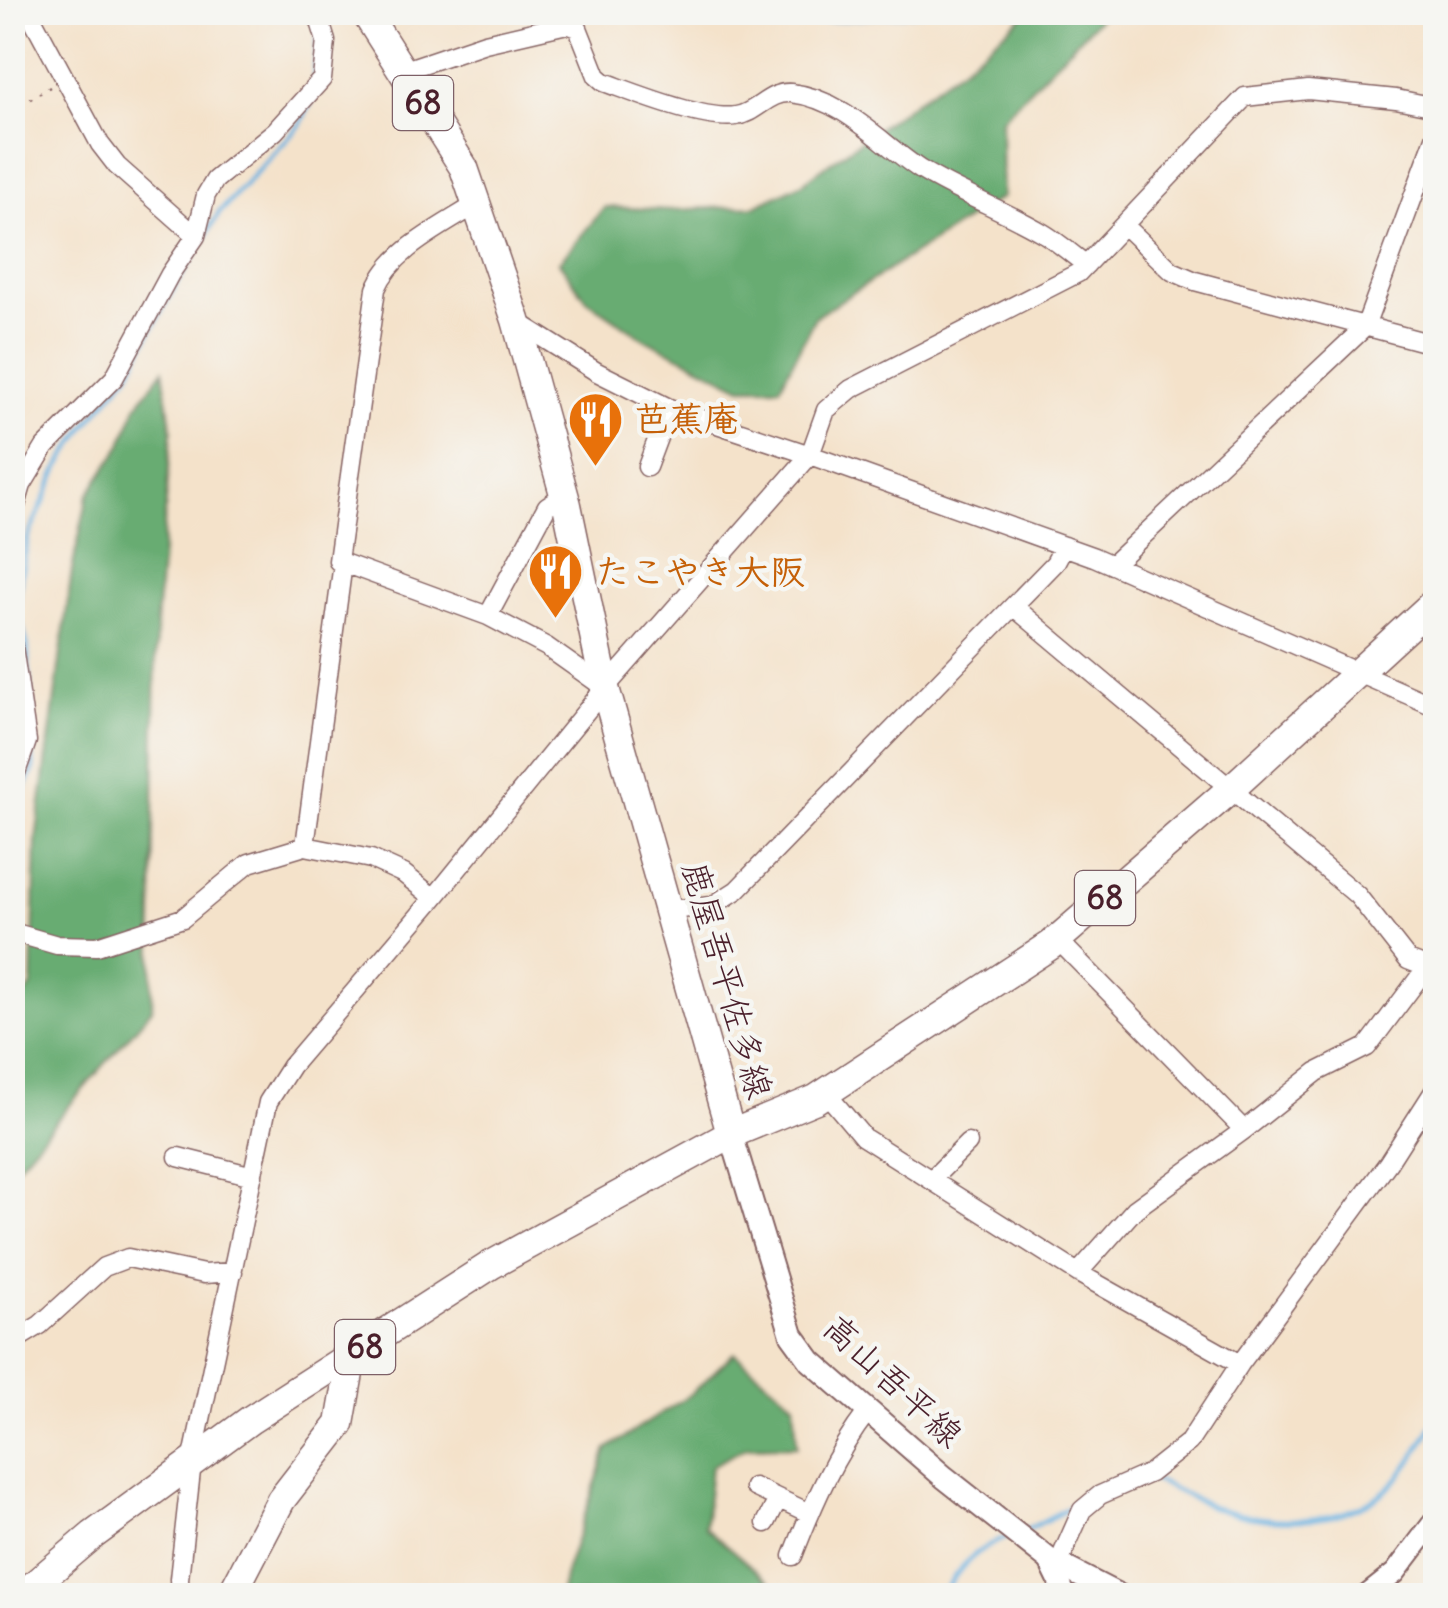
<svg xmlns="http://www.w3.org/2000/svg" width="1448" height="1608" viewBox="0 0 1448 1608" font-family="Delius,'Klee One',sans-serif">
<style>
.forest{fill:#67ac72;stroke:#58664e;stroke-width:2.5}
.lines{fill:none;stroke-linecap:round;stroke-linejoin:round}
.stream{stroke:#68b1e0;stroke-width:5}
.minor-casing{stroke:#866363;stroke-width:21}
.tertiary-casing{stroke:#866363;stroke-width:24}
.secondary-casing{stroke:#866363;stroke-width:26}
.primary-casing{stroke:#866363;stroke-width:31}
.path{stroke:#866363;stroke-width:2.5;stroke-dasharray:2.5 8;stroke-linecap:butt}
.minor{stroke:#fff;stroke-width:18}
.tertiary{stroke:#fff;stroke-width:20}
.secondary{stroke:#fff;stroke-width:22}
.primary{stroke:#fff;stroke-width:28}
.labels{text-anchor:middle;stroke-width:9;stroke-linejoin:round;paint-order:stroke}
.shield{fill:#f6f6f2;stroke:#7e6067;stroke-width:2.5}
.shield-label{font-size:32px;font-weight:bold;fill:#4a1f2b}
.food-label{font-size:35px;font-weight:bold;fill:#c56008;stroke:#f6f6f2;text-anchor:start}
.street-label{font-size:35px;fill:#4a1f2b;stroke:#f6f6f2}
</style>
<rect width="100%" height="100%" fill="#f6f6f2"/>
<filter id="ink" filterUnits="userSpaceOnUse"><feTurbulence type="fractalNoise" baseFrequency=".01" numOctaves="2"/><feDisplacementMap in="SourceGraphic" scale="20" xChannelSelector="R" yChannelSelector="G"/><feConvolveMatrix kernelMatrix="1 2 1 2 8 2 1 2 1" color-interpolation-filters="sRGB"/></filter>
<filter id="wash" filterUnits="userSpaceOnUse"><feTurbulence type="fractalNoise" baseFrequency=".0048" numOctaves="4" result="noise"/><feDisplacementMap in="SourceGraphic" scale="40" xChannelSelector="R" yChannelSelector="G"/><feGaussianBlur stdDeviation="2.25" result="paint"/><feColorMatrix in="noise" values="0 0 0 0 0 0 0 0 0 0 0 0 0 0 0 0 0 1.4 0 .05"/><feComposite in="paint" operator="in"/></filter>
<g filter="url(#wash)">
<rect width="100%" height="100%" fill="#f4e2ca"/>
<path class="forest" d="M1027 13H1104L1001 119 1002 197 815 317 780 387H742L643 338 587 300 559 262 605 207 670 210 755 206 801 184 965 65Z
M163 370 172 432 156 622 152 1009 13 1171V1011L32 986 36 839 72 570 88 495 121 446 137 405Z
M734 1353 794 1403 797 1446 747 1447 711 1466 705 1527 775 1587 791 1595H560L565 1573 607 1449 691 1394Z"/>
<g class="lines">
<path class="stream" d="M737 12 760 20
M801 23 922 12
M314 76 318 38
M31 711 27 645 17 609 21 573 28 537 59 467 85 427 129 373 166 302 219 213 300 125 311 102
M12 814 33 770 32 747
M1151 1479C1175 1488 1197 1503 1222 1510 1270 1525 1338 1526 1380 1495 1404 1478 1421 1445 1436 1420
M1023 1532 1080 1502
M942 1596C960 1565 975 1549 1008 1537"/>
</g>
</g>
<g filter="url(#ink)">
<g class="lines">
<defs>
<path id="minor" d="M29 12 100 144 117 166 196 236
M761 12 788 17 811 12
M402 71 485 43 567 24 578 28 597 76 604 82C635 93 704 121 736 116 757 113 769 91 791 93 844 99 880 143 921 170 960 194 1004 210 1043 233 1058 242 1072 254 1086 265
M478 203C444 226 392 249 376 289L338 561 488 616 547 647 605 688
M1124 225 1172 271 1195 281 1436 345
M516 321 597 372 669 408 810 455 1094 557 1436 707
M647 467 669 408
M12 519 22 485 45 447 114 378 170 274 196 236 206 195 215 180 275 131 322 79 326 41 317 12
M1112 565 1365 327 1436 135
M1013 606 1357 895 1408 960 1436 971
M488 616 547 506 564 495
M12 640 27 741 12 784
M305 846 343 563
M669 910 712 906 737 890 1055 563 1064 546
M12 932 57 945 97 946 183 918 249 863 305 846 371 859 404 874 434 898
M1057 939 1244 1130 1317 1072 1367 1047 1427 967
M826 1093 863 1137 1078 1273 1240 1364 1388 1163 1436 1088
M178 1157 253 1176
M931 1180 968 1143
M1078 1273 1135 1209 1244 1130
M12 1342 40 1325 104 1267 128 1258 204 1274 233 1272
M754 1487 809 1513
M766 1523 778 1499
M793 1556C813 1504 834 1455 868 1411
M1058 1564 1082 1510 1100 1495 1150 1473 1189 1442 1240 1364
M180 1596 179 1579 192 1462 268 1102 291 1066 434 898 605 688 810 455 826 410 851 389 1078 273 1245 97 1308 90 1396 99 1436 107"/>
<path id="tertiary" d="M1048 1559 1066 1596
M1366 1596 1395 1573 1436 1519"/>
<path id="secondary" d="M731 1134 792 1335 811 1361 944 1477 1048 1559 1120 1596"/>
<path id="primary" d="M365 12 464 168 516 320 567 505 605 688 731 1134
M21 1596 93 1535 250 1420 491 1265 731 1134 816 1099 1051 945 1232 788 1436 601
M231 1596 281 1500 340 1424 352 1356"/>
</defs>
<use href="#minor" class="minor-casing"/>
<use href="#tertiary" class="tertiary-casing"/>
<use href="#secondary" class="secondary-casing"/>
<use href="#primary" class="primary-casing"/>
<path class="path" d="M12 110 50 87"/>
<use href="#minor" class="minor"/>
<use href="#tertiary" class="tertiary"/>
<use href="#secondary" class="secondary"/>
<use href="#primary" class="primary"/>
</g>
</g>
<defs>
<symbol id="restaurant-pin" viewBox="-11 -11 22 30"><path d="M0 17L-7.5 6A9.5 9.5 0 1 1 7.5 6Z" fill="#e8710a" stroke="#f6f6f2"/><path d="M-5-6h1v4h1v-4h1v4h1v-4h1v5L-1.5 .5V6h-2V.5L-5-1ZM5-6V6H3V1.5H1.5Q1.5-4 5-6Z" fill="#fff"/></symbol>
</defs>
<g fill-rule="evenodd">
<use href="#restaurant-pin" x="564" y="388" width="63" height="86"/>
<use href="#restaurant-pin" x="524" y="540" width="63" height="86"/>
</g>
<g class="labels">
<g class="shield">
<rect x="393" y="76" width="60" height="54" rx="8"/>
<rect x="1075" y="871" width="60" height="54" rx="8"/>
<rect x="335" y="1320" width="60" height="54" rx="8"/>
</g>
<g class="shield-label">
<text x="423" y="114">68</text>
<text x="1105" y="909">68</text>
<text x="365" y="1358">68</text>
</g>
<g class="food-label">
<text x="634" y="431">芭蕉庵</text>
<text x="595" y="584">たこやき大阪</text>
</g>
<g class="street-label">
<text transform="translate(727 980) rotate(74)" y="12">鹿屋吾平佐多線</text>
<text transform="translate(893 1381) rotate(43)" y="12">高山吾平線</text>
</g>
</g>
<rect width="1448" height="1608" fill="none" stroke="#f6f6f2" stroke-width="50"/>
</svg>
